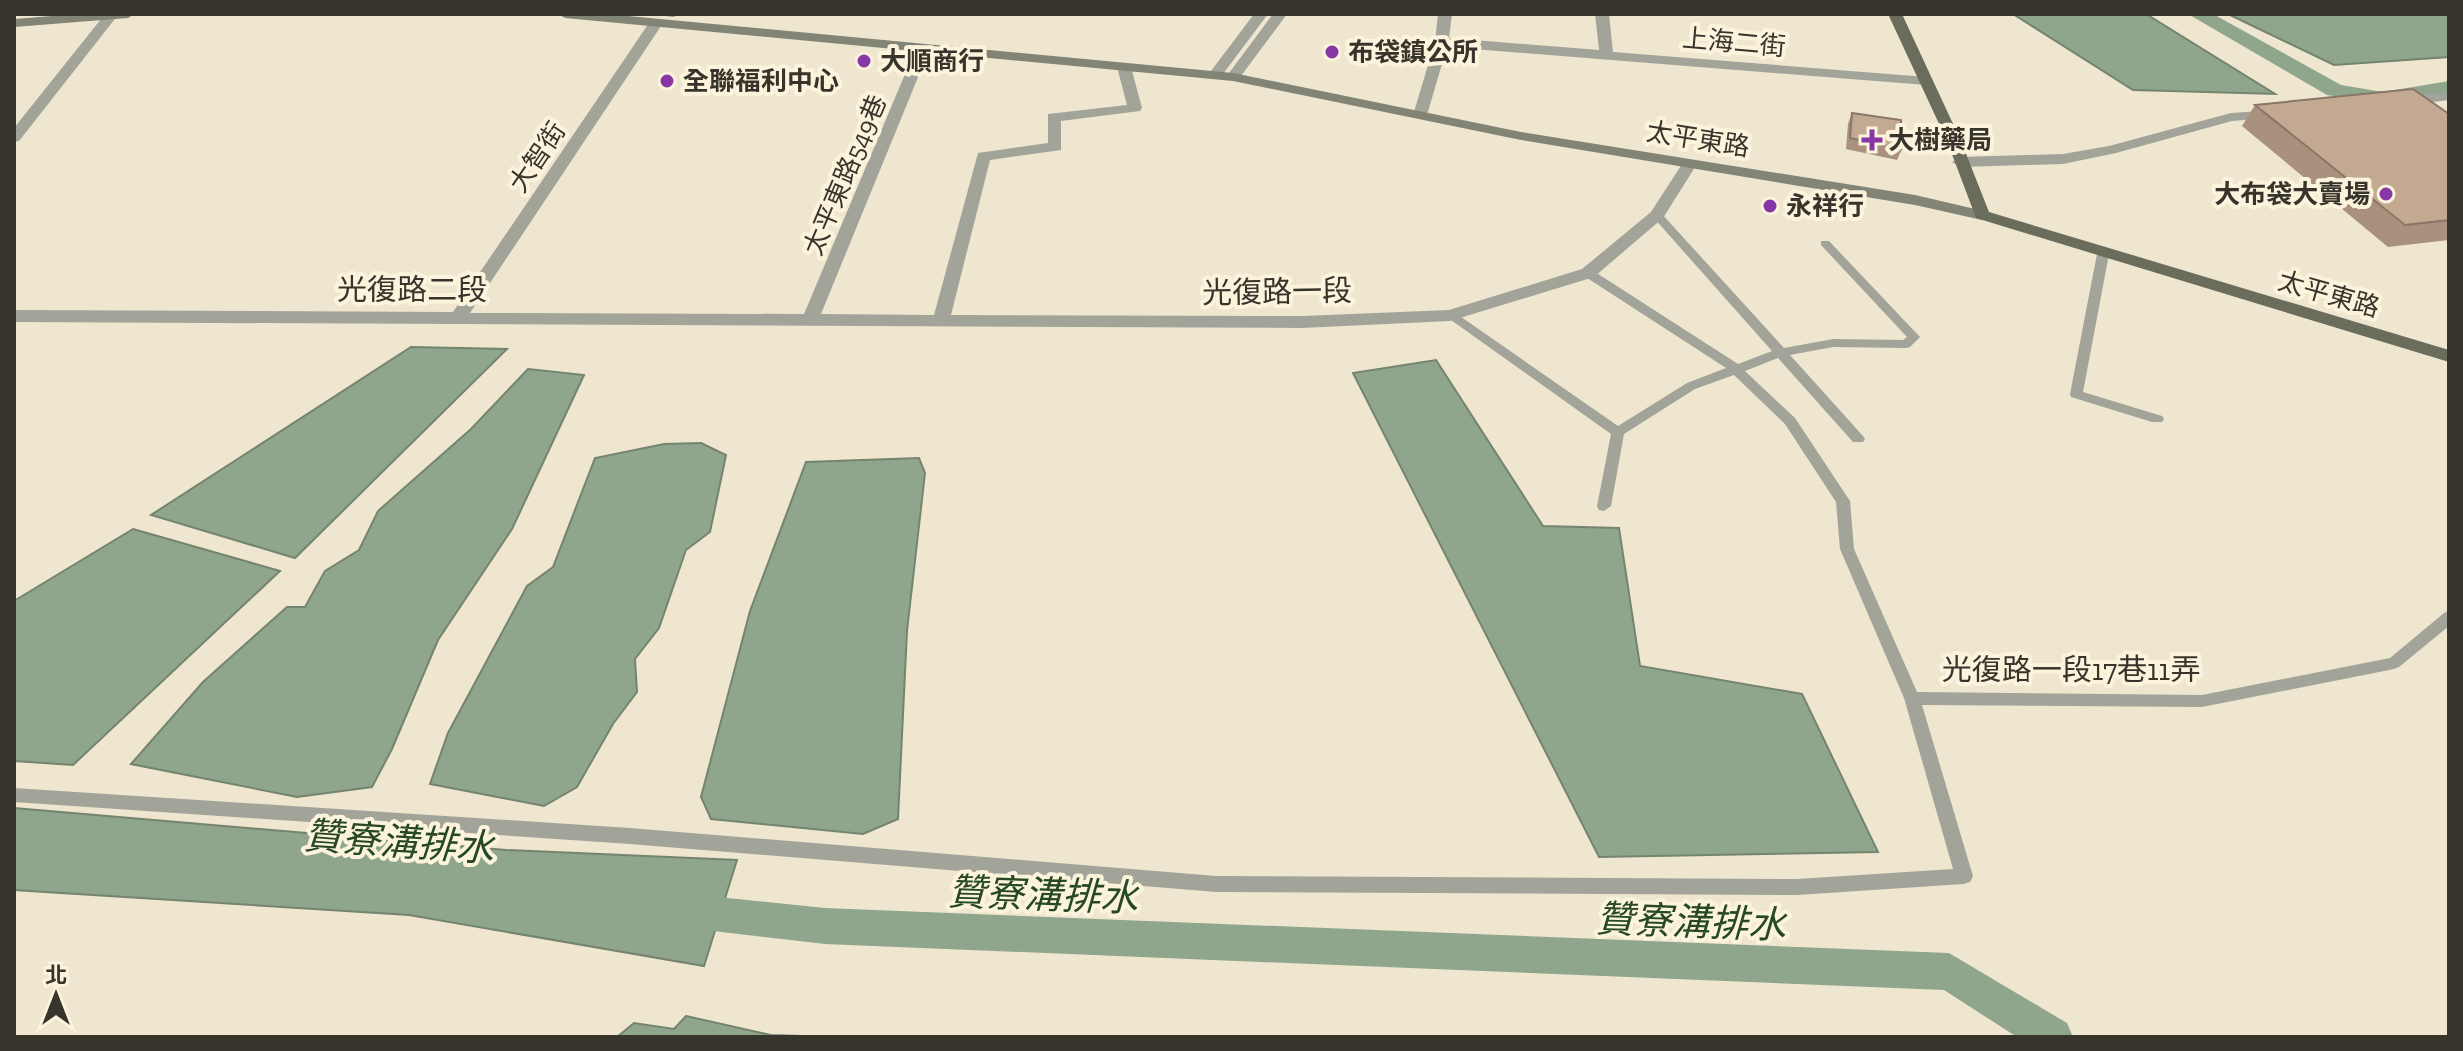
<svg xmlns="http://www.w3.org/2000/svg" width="2463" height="1051" viewBox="0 0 2463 1051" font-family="'Zilla Slab','Noto Sans TC',serif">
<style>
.water{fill:#8fa68c;stroke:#75846f;stroke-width:2}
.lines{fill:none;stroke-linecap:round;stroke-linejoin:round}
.canal{fill:#8fa68c;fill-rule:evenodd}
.lane{fill:#a2a49a;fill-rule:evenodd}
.street{fill:#a2a49a;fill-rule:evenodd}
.secondary{fill:#828476;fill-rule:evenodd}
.primary{fill:#6a6d5c;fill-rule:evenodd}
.wall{fill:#a9917e}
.building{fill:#c4a992;stroke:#897666;stroke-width:2}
.poi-dot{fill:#8736a5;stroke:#fcf3dc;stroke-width:3}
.labels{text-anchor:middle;stroke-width:8;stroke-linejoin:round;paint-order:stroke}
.far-street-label{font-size:26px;fill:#37342b;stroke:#fcf3dc}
.far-poi-label{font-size:26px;font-weight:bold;fill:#37342b;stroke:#fcf3dc;text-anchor:start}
.street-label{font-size:30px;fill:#37342b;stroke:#fcf3dc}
.near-water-label{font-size:38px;font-style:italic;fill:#264923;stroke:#fcf3dc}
</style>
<rect width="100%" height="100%" fill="#efe6cf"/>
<path class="water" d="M2013 14H2146L2275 94 2133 90Z
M2228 14H2449V57L2334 65Z
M411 347 507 349 295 558 151 515Z
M1436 360 1543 526 1619 528 1640 666 1802 694 1878 852 1599 857 1353 373Z
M528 369 584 375 512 529 438 640 392 749 372 787 297 797 131 764 203 682 287 607H305L325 571 359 550 378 511 471 429Z
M701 443 726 455 710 532 686 550 659 628 635 659 637 692 613 724 577 787 544 806 430 784 448 733 527 586 553 567 595 458 664 444Z
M919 458 925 473 907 631 898 819 863 834 711 819 701 797 750 611 806 462Z
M133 529 280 571 73 765 14 761V601Z
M14 808 506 850 737 860 704 966 409 915 14 890Z
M686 1016 771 1035 834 1037H617L634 1023 674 1029Z"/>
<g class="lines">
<path class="canal" d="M2188 14H2213L2341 85 2383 92 2449 81V93L2383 104 2327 95Z
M679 893 825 908 1949 953 2067 1023 2073 1037H2017L1944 990 825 944 679 927 666 922 660 910 666 898Z"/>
<path class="lane" d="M1657 212 1661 213 1784 348 1833 339 1903 340 1907 337 1821 245V241H1829L1920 337 1910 347 1906 348 1833 347 1790 355 1863 436 1865 439 1863 442H1853L1778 358 1745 371 1795 418 1850 501 1854 549 1917 692 2202 695 2390 658 2444 613 2449 611V626L2399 667 2394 669 2202 707 1922 705 1973 876 1970 882 1964 884 1797 895 1216 892 630 844 14 802V788L630 828 1216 876 1797 879 1953 869 1904 698 1840 549 1836 502 1785 424 1734 375 1695 389 1624 434 1611 506 1604 511 1599 510 1597 506 1611 434 1444 315 1450 311 1454 312 1618 426 1687 383 1726 368 1584 276V270H1592L1738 364 1772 351 1653 217 1651 215Z
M2103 250 2109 254 2083 392 2162 416 2164 419 2162 422H2152L2071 397 2070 394 2097 254Z"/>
<path class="street" d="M105 14 118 15 19 141 14 142V128Z
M1254 14H1268L1220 78H1210L1208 75Z
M1273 14H1287L1238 80H1228L1226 77Z
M1438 14H1452L1449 38 1599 50 1595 14H1609L1613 52 1926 77 1933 81 1926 85 1447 47 1427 115 1420 119 1413 115 1435 42Z
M656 19 663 23 470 313 804 314 916 48 923 44 930 48 821 314 934 315 978 153 1048 143V114L1127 105 1117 67 1124 63 1131 67 1142 108 1140 111 1061 121V150L990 160 951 315 1302 316 1449 310 1582 269 1651 212 1684 161H1694L1697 164 1663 218 1594 277 1450 321 1302 328 14 322V310L453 312 651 20Z
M2449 92V100L2402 106 2395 102 2402 98Z
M2275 110 2282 114 2280 117 2232 121 2116 153 2063 164 1960 167 1952 162 1960 157 2063 154 2109 146 2231 113Z"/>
<path class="secondary" d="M77 14H135L128 18 14 27V19Z
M558 14H607L1233 73 1521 132 1915 195 1988 212 1990 215 1982 220 1915 205 1521 140 1233 81 565 18Z"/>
<path class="primary" d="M1888 14H1902L1961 141 1989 212 2449 350V362L1976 218 1947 141Z"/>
</g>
<path class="wall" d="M646 14H677L674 17Z
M2255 105 2449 114V240L2388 247 2242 126Z
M1852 113 1902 149 1897 160 1846 149 1848 124Z"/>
<path class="building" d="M2413 89 2449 114V220L2405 225 2255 105Z
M1852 113 1901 120 1902 149 1850 138Z"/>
<g class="poi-dot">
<circle cx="1332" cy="52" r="8"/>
<circle cx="864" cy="61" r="8"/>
<circle cx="667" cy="81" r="8"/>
<path d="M1868 128h8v8h8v8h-8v8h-8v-8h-8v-8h8z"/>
<circle cx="2386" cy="194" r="8"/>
<circle cx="1770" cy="206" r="8"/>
</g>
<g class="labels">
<g class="far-street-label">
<text transform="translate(1734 42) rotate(5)" y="9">上海二街</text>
<text transform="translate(1698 139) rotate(9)" y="9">太平東路</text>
<text transform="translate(537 157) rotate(-56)" y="9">大智街</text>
<text transform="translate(845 175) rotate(-67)" y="9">太平東路549巷</text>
<text transform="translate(2329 294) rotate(16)" y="9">太平東路</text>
</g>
<g class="far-poi-label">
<text x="1348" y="61">布袋鎮公所</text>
<text x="880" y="70">大順商行</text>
<text x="683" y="90">全聯福利中心</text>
<text x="1888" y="149">大樹藥局</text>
<text x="2370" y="203" text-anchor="end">大布袋大賣場</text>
<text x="1786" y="215">永祥行</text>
</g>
<g class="street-label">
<text x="412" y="300">光復路二段</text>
<text transform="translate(1277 292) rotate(-1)" y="10">光復路一段</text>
<text x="2071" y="680">光復路一段17巷11弄</text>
</g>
<g class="near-water-label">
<text transform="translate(399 842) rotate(4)" y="13">贊寮溝排水</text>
<text transform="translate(1043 895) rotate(2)" y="13">贊寮溝排水</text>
<text transform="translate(1691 922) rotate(2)" y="13">贊寮溝排水</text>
</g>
</g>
<rect width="2463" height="1051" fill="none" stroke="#37342b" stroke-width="32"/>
<g transform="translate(56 995)" stroke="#fcf3dc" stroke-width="6" paint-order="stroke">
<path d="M0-6L14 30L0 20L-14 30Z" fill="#37342b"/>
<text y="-12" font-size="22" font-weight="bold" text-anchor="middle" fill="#37342b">北</text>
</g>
</svg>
